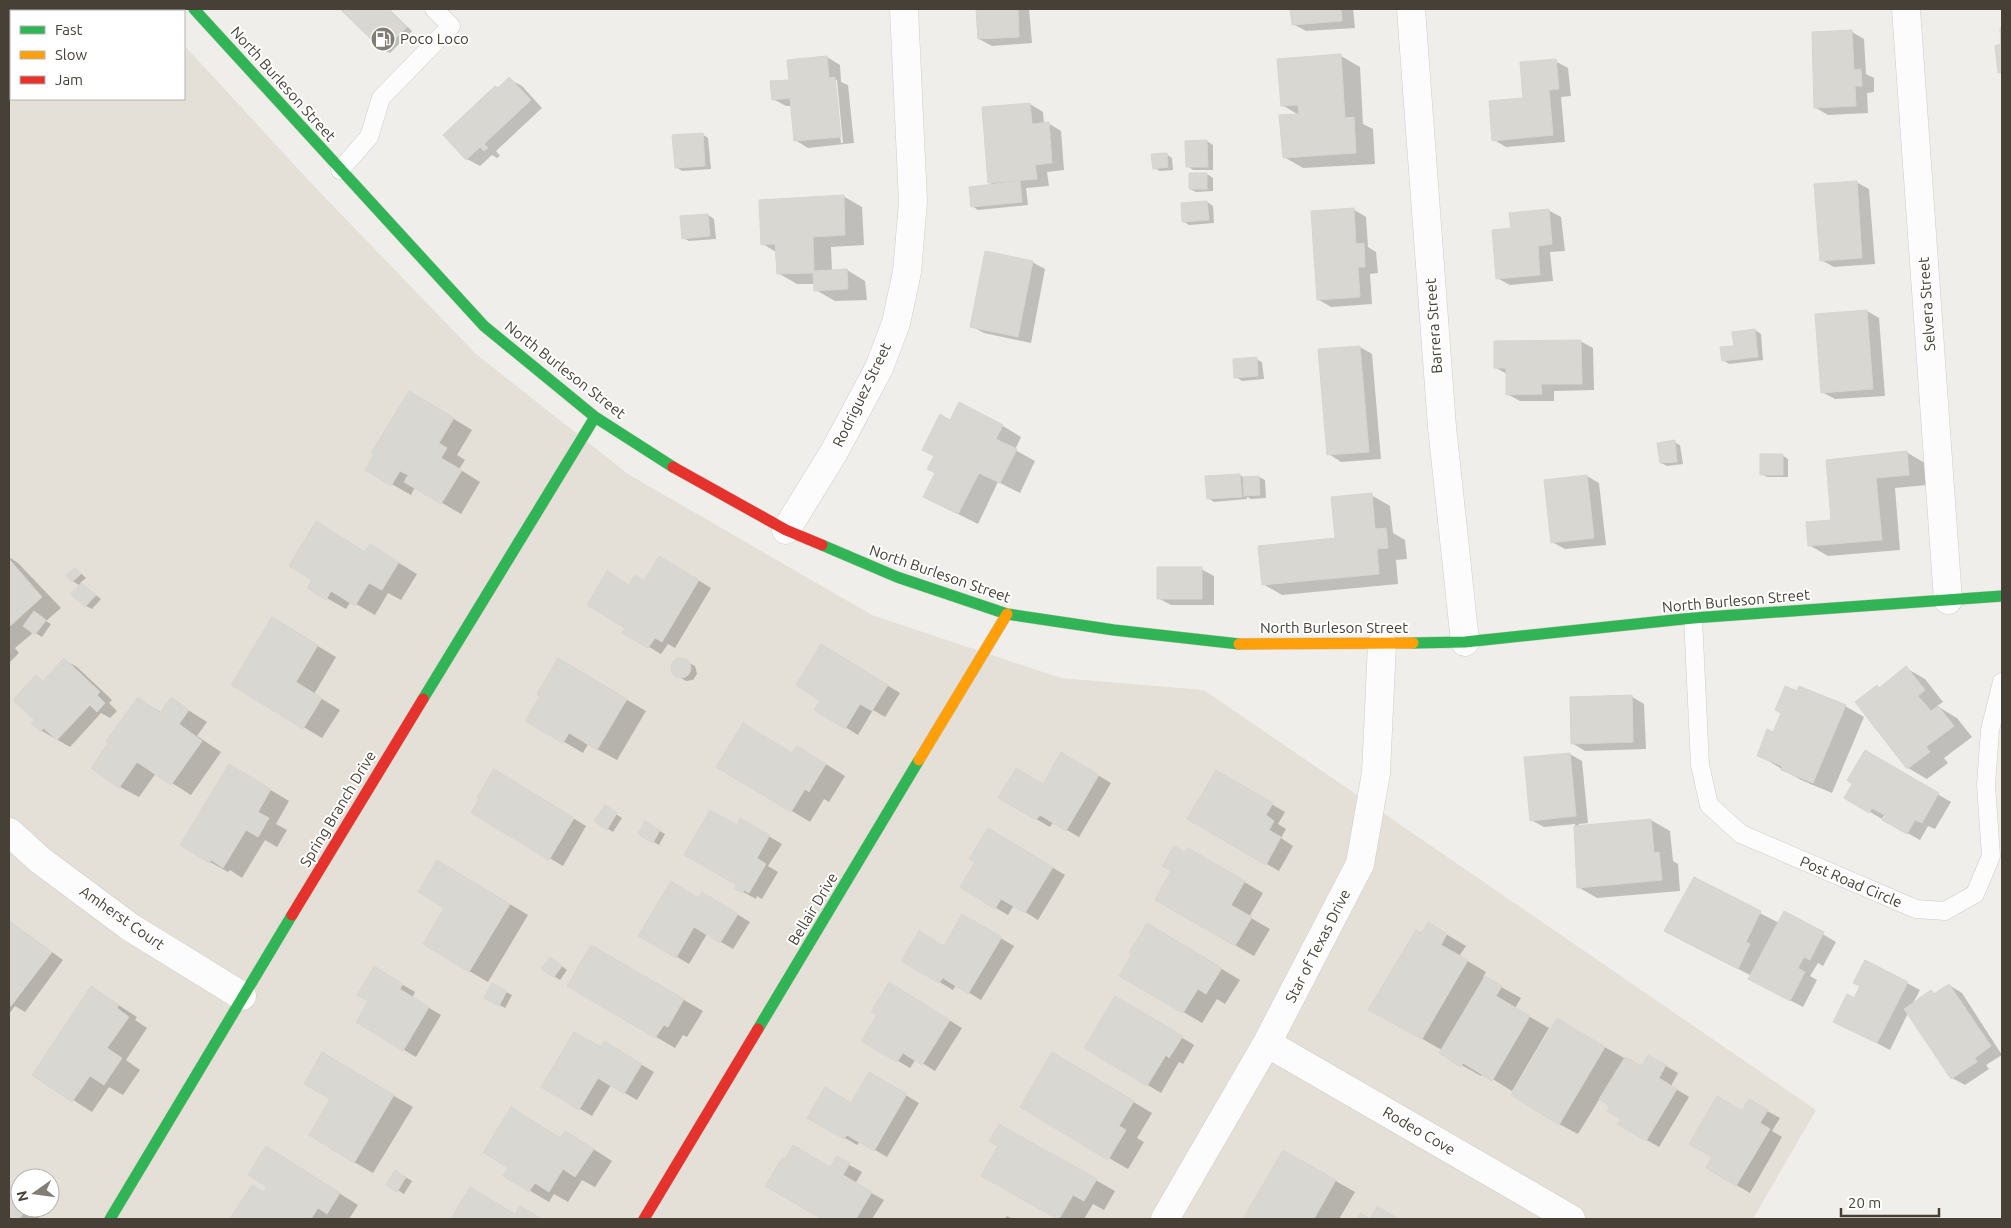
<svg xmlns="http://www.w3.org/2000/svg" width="2011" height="1228" viewBox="0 0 2011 1228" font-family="Ubuntu,sans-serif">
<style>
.residential{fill:#e4e0d7;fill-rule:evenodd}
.shadow{fill:#0003;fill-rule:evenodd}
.building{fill:#d9d7d2;stroke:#d8d5d0}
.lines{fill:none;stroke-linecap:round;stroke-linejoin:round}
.lane-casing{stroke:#ceccc7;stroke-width:19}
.street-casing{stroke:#ceccc7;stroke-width:29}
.fast-casing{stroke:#cfcbc1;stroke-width:12}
.slow-casing{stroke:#cfcbc1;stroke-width:12}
.jam-casing{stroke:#cfcbc1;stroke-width:12}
.lane{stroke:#fdfcfc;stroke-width:18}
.street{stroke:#fdfcfc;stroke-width:28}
.fast{stroke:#30b455;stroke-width:11}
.slow{stroke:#ff9f0a;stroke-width:11}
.jam{stroke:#e5322d;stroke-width:11}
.labels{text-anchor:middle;stroke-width:4;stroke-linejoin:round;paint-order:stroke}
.poi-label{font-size:15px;fill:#464036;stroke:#fff;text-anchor:start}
.street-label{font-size:15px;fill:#464036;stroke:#fff}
</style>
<rect width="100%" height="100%" fill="#f0eeea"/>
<path class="residential" d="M9 9H151L153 11H11V99H184V45L311 183 476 354 628 474 872 615 1061 678 1204 690 1816 1110 1753 1219H9ZM20 1178H50V1208H20Z"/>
<path class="shadow" d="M342 9H389L412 31 390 53 384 50Z
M783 9H810L786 10Z
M977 9H1029L1032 43 992 46 979 39Z
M1292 9H1353L1355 28 1306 31 1293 24Z
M1852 32 1864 39 1866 74 1874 78V92L1867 93 1868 113 1828 115 1816 108Z
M1341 56 1360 67 1363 124 1373 129 1375 164 1303 168 1284 157 1299 115 1282 105Z
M827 57 840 65 841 82 848 85 854 143 808 148 795 140 792 106H786L773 99 790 81ZM834 80H837L843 143H841Z
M1555 61 1568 68 1571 96 1561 97 1565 142 1506 147 1494 140Z
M509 79 522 86 542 108 496 151 500 156 497 158 492 155 480 166 467 159 498 89Z
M1030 104 1043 112 1044 124 1048 123 1061 131 1064 170 1047 172 1049 186 1026 188 1028 205 978 210 972 206 994 185 990 183 984 108Z
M702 134 708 138 711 169 682 171 676 167Z
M1207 141 1213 145V170H1193L1187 166Z
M1166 154 1172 158 1173 170 1160 171 1154 168Z
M1207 174 1213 178V191L1196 192 1190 189Z
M1856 182 1869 189 1875 264 1834 267 1821 260Z
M843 196 862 207 864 245 831 247 832 271 847 270 865 281 867 300 835 301 816 290 815 284H797L778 273 776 252 763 244Z
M1207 202 1213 206 1214 223 1189 225 1183 221Z
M1353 209 1366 217 1368 247 1376 252 1378 273 1370 274 1372 304 1331 307 1319 300Z
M1548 210 1561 217 1565 251 1550 252 1553 281 1510 285 1497 278Z
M708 215 714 219 716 239 689 241 683 238Z
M1032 262 1045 269 1031 343 984 333 971 326Z
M1867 311 1879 318 1885 396 1835 399 1822 392Z
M1755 330 1761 334 1763 360 1729 364 1723 360Z
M1580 341 1593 348 1594 390 1554 391V401H1520L1507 394V374L1496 368Z
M1360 347 1372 354 1381 459 1341 462 1329 454Z
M1256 359 1262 362 1264 379 1242 381 1236 377Z
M428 403 472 430 457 455 465 460 459 469 480 482 461 514 415 487 411 495 367 470Z
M951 421 1003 426 1021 437 1015 450 1035 461 1020 493 998 482 978 524 944 507 936 473Z
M1674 442 1680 445 1683 464 1667 466 1661 463Z
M1906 452 1925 463 1927 485 1895 488 1900 550 1828 556 1809 545 1832 521 1827 461Z
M1782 455 1788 459V477H1767L1761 474Z
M1240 475 1245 478 1259 477 1265 480 1266 498 1251 499 1247 497V499L1214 502 1208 498Z
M1587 476 1599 483 1606 545 1565 549 1552 542Z
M1371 495 1390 506 1393 533 1405 540 1407 559 1396 560 1398 584 1282 595 1263 584 1337 540Z
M366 553 389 557 417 574 401 600 388 593 375 615 351 601 346 609 309 588Z
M9 557 18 563 61 608 46 621 51 624 42 637 34 632 15 648 19 653 9 663Z
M660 557 711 588 675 648 668 644 661 654 624 632 626 628 630 586 645 582Z
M76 569 86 578 80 583 101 599 92 609 86 606 80 586 73 581Z
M1201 569 1214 576V605H1171L1158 598Z
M291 630 336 657 314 694 340 710 322 738 233 685Z
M834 653 900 693 885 717 873 710 858 735 845 727 822 700Z
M64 660 77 667 112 700 109 703 117 711 110 718 101 713 70 747 42 731 36 676 44 681Z
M683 660 695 666 697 674 693 680 686 681 674 674 672 667 675 662Z
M1906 668 1925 679 1943 702 1937 706 1957 718 1972 737 1944 758 1948 763 1927 779 1908 768 1856 702 1877 686 1880 688Z
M578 671 646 711 617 760 588 744 583 753 527 720Z
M1631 696 1644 704 1646 749 1585 751 1572 743Z
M138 699 162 713 171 699 207 722 197 736 221 752 191 795 156 773 139 797 120 787Z
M1845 706 1864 717 1832 793 1801 780 1758 755 1774 733Z
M1865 752 1951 802 1935 829 1928 826 1920 840 1884 820 1887 815 1885 814 1882 819 1846 798 1854 783Z
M793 754 816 758 845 776 829 802 824 799 810 822 792 811Z
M1062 754 1111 783 1079 837 1053 822 1050 827 1000 798 1044 785Z
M1570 754 1582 761 1588 823 1579 824V827L1651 820 1670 831 1673 861 1678 864 1680 891 1597 898 1578 887 1576 858H1578L1575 824 1544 827 1531 820Z
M229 765 289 801 276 824 287 830 277 847 265 840 242 878 230 870 228 872 210 862Z
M1216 772 1285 812 1278 824 1286 829 1281 838 1293 846 1279 871 1189 818Z
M507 778 586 826 563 866 473 813Z
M605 807 622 818 613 832 595 821Z
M741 820 782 844 768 866 778 872 762 899 757 896 756 899 736 888 738 885 737 827Z
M645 823 665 834 659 845 640 834Z
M989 829 1065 875 1038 920 1014 905 1008 915 996 908 977 862Z
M1188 849 1263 893 1249 917 1270 929 1254 956 1156 900Z
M456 872 528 915 488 982 469 971 446 907Z
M1695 879 1779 923 1785 912 1836 942 1823 966 1818 963 1810 976 1817 980 1803 1007 1763 986 1752 976 1685 942Z
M699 899 715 901 750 922 733 949 707 934 689 964 640 935Z
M963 916 1014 946 981 1000 956 985 953 990 903 960 945 948Z
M9 921 63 960 25 1012 15 1006 9 1014Z
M1429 924 1466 946 1459 956 1486 972 1483 977 1521 998 1515 1008 1549 1028 1512 1091 1483 1073 1481 1076 1440 1053 1442 1050 1389 1020 1423 935Z
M1166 935 1240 980 1225 1004 1217 999 1202 1023 1121 975 1134 954Z
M592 946 703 1011 687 1037 683 1035 675 1048 569 986Z
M556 962 567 970 560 980 554 976Z
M374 968 415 992 412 998 441 1015 416 1057 357 1022 370 1001Z
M1907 983 1920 990 1912 1005 1931 992 1936 995 1949 985 1962 993 2002 1055 1986 1065 1989 1069 1965 1085 1952 1078 1908 1013 1890 1050 1848 1028 1854 1000Z
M493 985 512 995 505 1008 486 998Z
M92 988 137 1017 135 1020 147 1028 126 1060 140 1070 123 1095 109 1087 92 1112 34 1075Z
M902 991 962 1028 935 1071 916 1059 910 1068 863 1040Z
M1115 997 1194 1045 1183 1064 1179 1062 1161 1093 1085 1047Z
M1576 1031 1642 1068 1649 1056 1678 1073 1671 1086 1689 1097 1659 1147 1619 1124 1622 1119 1612 1105 1600 1098 1578 1134 1559 1124Z
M605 1043 654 1072 637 1100 611 1085 592 1116 543 1087 601 1049Z
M1053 1054 1152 1113 1137 1138 1144 1142 1128 1169 1109 1158Z
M341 1065 413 1107 373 1173 354 1162Z
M869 1073 919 1103 887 1157 860 1141 857 1145 809 1117 851 1104Z
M1749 1101 1780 1118 1772 1131 1782 1137 1750 1193 1707 1168Z
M1000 1126 1115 1191 1104 1210 1093 1204 1084 1219H1060L983 1176 1000 1146Z
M584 1143 612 1161 595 1187 582 1180 568 1202 554 1194 549 1202 505 1176Z
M1283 1151 1355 1192 1339 1219H1244Z
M837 1158 862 1172 855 1184 884 1200 872 1219H825L767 1185 831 1169Z
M285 1159 358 1205 349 1219H236L233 1217 264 1194Z
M396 1172 412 1181 404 1194 388 1184Z
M9 1185 20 1193V1208H40L44 1211 37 1219H9Z
M470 1189 515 1216 520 1208 540 1219H452Z
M1007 1216 1013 1219H1005Z"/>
<path class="building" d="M340 9H388L407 27 383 51Z
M976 9H1018L1019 37 978 39Z
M1290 9H1341L1342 21 1292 25Z
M2000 28H2002V72L1998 73 1995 46 2001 44Z
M1852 30 1854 70 1861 69 1862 86H1855L1856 106 1814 108 1812 32Z
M1341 54 1345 118 1354 117 1356 153 1283 158 1279 115 1299 114 1298 105 1281 106 1277 59Z
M827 56 829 78 835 77 841 137 794 141 790 98 772 100 770 81 789 80 787 60Z
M1556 59 1559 89 1549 90 1553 135 1492 141 1489 101 1523 98 1520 62Z
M509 77 531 100 484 144 488 148 484 151 480 147 466 160 443 135 495 86 498 88Z
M1030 103 1032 124 1049 122 1052 163 1035 165 1037 179 988 183 982 107Z
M703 133 705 166 675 168 672 135Z
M1207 140 1208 167H1186L1185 141Z
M1167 153 1168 167 1153 169 1151 154Z
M1189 173H1207V189H1189Z
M1020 181 1022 202 971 207 969 187Z
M1857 181 1862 258 1820 261 1814 184Z
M844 195 845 235 813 237 814 271 847 269 848 289 814 291 813 273 777 274 775 244 761 245 759 200Z
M1207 201 1209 220 1182 222 1181 203Z
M1354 208 1356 244 1364 243 1365 267H1358L1360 297 1317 300 1311 211Z
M1549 209 1552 244 1538 246 1540 275 1496 279 1492 230 1511 228 1509 213Z
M708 214 710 236 682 239 680 216Z
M985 251 1033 261 1018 337 970 327Z
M1867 310 1873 389 1821 393 1815 314Z
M1755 329 1758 357 1722 361 1720 347 1734 346 1732 332Z
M1581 340 1582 384H1541L1542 394 1506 395V368H1494V341Z
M1360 346 1369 452 1327 455 1318 349Z
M1257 357 1258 376 1234 378 1233 359Z
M409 391 454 418 439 443 447 448 441 458 462 470 441 504 404 482 408 475 400 471 391 486 365 470 374 455 371 453Z
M959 402 1003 425 996 439 1017 449 1000 483 979 473 958 514 923 497 935 473 927 469 934 456 922 450 940 414 950 420Z
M1675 440 1677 462 1660 463 1657 443Z
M1907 451 1909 475 1876 478 1882 540 1808 546 1806 522 1831 520 1826 460Z
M1760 454H1783V475H1760Z
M1240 474 1242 497 1207 499 1205 476Z
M1587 475 1594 538 1551 543 1544 480Z
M1259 476 1260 495 1244 496 1243 477Z
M1372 493 1375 529 1386 528 1388 548 1377 549 1379 574 1262 585 1258 546 1335 538 1331 497Z
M316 521 365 552 370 544 399 562 382 590 369 583 355 606 331 591 326 600 307 588 312 580 289 566Z
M659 556 699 580 662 642 655 638 648 648 622 633 625 628 587 605 607 571 629 585 635 575 644 581Z
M9 559 42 597 9 627Z
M1157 567H1202V599H1157Z
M75 568 81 574 72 582 66 575Z
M81 583 96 595 85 607 71 594Z
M34 611 46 620 35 635 23 626Z
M272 617 318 645 296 682 322 698 303 729 231 685Z
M821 644 888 685 872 711 860 704 845 729 814 710 820 701 796 685Z
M64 658 100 692 97 695 105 703 97 712 90 705 57 740 43 728 41 732 31 723 35 720 13 700 36 675 43 681Z
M558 658 627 699 597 750 569 733 563 743 525 721 540 696 537 694Z
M671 668a10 10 0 1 1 20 0a10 10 0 1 1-20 0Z
M1906 666 1925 690 1918 696 1931 711 1938 706 1954 726 1926 747 1930 752 1907 769 1855 702 1877 685 1879 688Z
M1785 686 1797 691 1799 686 1846 705 1813 783 1781 770 1782 766 1757 756 1767 729 1773 732 1781 713 1775 710Z
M1632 695 1633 742 1571 744 1570 697Z
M138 697 160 713 171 697 189 710 179 724 202 741 171 785 137 762 119 788 91 768 108 743 106 741Z
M743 723 792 753 797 746 826 764 809 792 805 789 791 812 716 767Z
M1865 750 1939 793 1922 823 1915 820 1907 834 1882 820 1886 816 1872 808 1869 813 1844 798 1852 784 1847 780Z
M1061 752 1099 775 1066 831 1040 815 1036 820 998 798 1016 768 1043 784Z
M1570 753 1576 816 1530 821 1524 757Z
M229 764 271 789 258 812 269 818 258 837 246 830 223 868 211 860 209 863 180 845Z
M494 769 574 818 549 860 471 813 479 799 477 797Z
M1216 770 1273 803 1266 815 1274 821 1269 830 1281 837 1266 865 1187 819Z
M605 805 617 813 607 830 594 821Z
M710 810 737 825 740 818 770 835 757 858 766 864 749 893 744 890 743 893 734 888 737 885 684 855Z
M1651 819 1654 853 1659 852 1662 880 1577 888 1574 826Z
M645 821 660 830 653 843 638 834Z
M988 828 1053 867 1025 913 1001 899 995 909 960 887 975 862 969 859Z
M1174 846 1185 852 1188 848 1245 881 1231 905 1252 917 1235 946 1155 900 1171 871 1162 866Z
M437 860 510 904 469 972 423 944 444 908 418 892Z
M1694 877 1761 911 1746 942 1750 944 1738 969 1664 931Z
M671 881 698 898 702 892 738 914 720 943 694 927 676 958 638 936Z
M1784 911 1824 932 1810 960 1804 957 1798 968 1805 972 1790 1001 1748 979Z
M962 914 1002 937 968 994 943 978 939 983 901 961 919 931 944 946Z
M9 921 52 952 11 1006 9 1004Z
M1428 922 1447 934 1441 945 1468 960 1422 1039 1368 1010 1416 930 1422 933Z
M1147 923 1222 968 1206 994 1198 989 1183 1013 1119 976 1132 954 1129 953Z
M591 945 684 999 668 1027 664 1025 655 1038 567 986Z
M550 957 562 966 554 977 541 969Z
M1865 960 1908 982 1877 1043 1833 1022 1847 994 1854 998 1860 986 1853 983Z
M374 966 403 984 400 989 429 1007 403 1051 356 1022 368 1001 357 995Z
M1485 976 1502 986 1496 996 1530 1016 1492 1081 1463 1063 1461 1067 1439 1053Z
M889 982 950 1020 922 1065 903 1053 897 1062 861 1041 877 1015 871 1012Z
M492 983 507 991 499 1006 484 998Z
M1949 984 1991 1046 1975 1058 1977 1062 1951 1079 1904 1009 1931 990 1934 994Z
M91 986 119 1005 117 1008 129 1017 107 1048 122 1058 104 1085 90 1076 72 1102 32 1075Z
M1115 996 1183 1036 1169 1058 1166 1055 1147 1086 1084 1048Z
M1557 1018 1605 1047 1559 1125 1511 1095Z
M574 1032 601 1047 604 1041 642 1064 624 1094 598 1078 579 1110 541 1087Z
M322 1052 394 1095 354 1163 309 1135 330 1099 304 1084Z
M1052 1052 1134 1101 1119 1126 1126 1130 1108 1160 1020 1107Z
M1648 1055 1666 1065 1659 1078 1677 1089 1646 1141 1617 1124 1621 1119 1607 1111 1610 1106 1599 1099 1625 1057 1642 1066Z
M869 1072 907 1094 874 1151 847 1135 844 1139 807 1118 825 1087 851 1103Z
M1717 1096 1742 1111 1749 1099 1768 1110 1760 1123 1770 1129 1736 1186 1706 1168 1712 1157 1689 1144Z
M511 1107 560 1138 565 1131 594 1149 575 1177 563 1169 549 1192 535 1183 529 1192 503 1176 508 1168 483 1152Z
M999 1124 1097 1179 1084 1201 1073 1195 1059 1219H1057L981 1176 998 1146 989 1141Z
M793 1145 830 1167 837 1156 850 1163 843 1175 872 1192 856 1219H822L765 1186 782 1158 785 1159Z
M266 1146 340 1193 327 1214 318 1208 311 1219H234L231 1217 252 1185 263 1192 267 1187 248 1175Z
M1283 1150 1336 1180 1314 1219H1243Z
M395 1170 406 1177 397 1192 386 1185Z
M9 1185 20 1194V1208H28L19 1219H9Z
M470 1187 515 1214 520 1206 542 1219H451Z
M1377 1206 1399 1219H1357L1361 1213 1370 1219Z"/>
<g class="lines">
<defs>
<path id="lane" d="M340 170 369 137 381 98 451 26 434 9
M1693 618 1700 765 1709 805 1741 834 1916 909 1945 911 1975 894 1991 856 1986 785 1990 730 2002 682"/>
<path id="street" d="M1411 9 1442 427 1465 642
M1906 9 1948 600
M786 530 834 452 879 368 896 323 907 272 913 202 904 9
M9 832 40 860 130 927 242 996
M1267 1043 1571 1219
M1165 1219 1267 1043 1360 864 1376 773 1382 644"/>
<path id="fast" d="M194 9 484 326 595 417 673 467
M822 545 897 577 1007 614 1114 630 1239 644
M1413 643 1465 642 1693 618 2002 596
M423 699 595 417
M758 1029 919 760
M110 1219 292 915"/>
<path id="slow" d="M1239 644 1413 643
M919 760 1007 614"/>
<path id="jam" d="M673 467 786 530 822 545
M292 915 423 699
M644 1219 758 1029"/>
</defs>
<use href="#lane" class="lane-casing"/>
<use href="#street" class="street-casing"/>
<use href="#fast" class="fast-casing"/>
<use href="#slow" class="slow-casing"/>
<use href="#jam" class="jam-casing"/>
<use href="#lane" class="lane"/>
<use href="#street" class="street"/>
<use href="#fast" class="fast"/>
<use href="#slow" class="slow"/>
<use href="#jam" class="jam"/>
</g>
<defs>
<symbol id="fuel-disc" viewBox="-11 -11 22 22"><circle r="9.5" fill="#827d75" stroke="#fff"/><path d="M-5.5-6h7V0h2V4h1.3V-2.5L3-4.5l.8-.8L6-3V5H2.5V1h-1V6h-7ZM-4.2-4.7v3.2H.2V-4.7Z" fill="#fff"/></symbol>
</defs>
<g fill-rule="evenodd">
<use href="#fuel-disc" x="369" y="25" width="28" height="28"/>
</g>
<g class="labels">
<g class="poi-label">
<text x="400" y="44">Poco Loco</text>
</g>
<g class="street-label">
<text transform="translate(283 84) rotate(48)" y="5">North Burleson Street</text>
<text transform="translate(1927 304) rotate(-94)" y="5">Selvera Street</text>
<text transform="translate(1434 326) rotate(-94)" y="5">Barrera Street</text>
<text transform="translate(565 370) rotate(38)" y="5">North Burleson Street</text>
<text transform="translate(862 395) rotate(-64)" y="5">Rodriguez Street</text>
<text transform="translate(940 574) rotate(19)" y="5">North Burleson Street</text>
<text transform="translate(1736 601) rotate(-5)" y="5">North Burleson Street</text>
<text x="1334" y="633">North Burleson Street</text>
<text transform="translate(338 809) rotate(-59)" y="5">Spring Branch Drive</text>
<text transform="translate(1851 882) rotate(23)" y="5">Post Road Circle</text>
<text transform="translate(813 909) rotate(-59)" y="5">Bellair Drive</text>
<text transform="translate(122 918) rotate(35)" y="5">Amherst Court</text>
<text transform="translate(1318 946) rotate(-63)" y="5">Star of Texas Drive</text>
<text transform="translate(1419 1131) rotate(30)" y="5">Rodeo Cove</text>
</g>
</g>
<rect width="2011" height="1228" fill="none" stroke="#464036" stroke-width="20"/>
<rect x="10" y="10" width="175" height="90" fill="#ffffff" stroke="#b5b3af"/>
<rect x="20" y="26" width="25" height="8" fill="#30b455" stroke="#b5b3af"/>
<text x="55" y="35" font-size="15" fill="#464036">Fast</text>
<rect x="20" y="51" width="25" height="8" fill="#ff9f0a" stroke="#b5b3af"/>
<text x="55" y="60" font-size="15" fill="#464036">Slow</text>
<rect x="20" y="76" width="25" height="8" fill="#e5322d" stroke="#b5b3af"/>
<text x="55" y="85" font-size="15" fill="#464036">Jam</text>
<g transform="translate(35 1193) rotate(256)"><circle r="24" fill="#ffffff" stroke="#b5b3af"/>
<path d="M0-4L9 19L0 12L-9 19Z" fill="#827d75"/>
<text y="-8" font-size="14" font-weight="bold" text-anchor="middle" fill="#464036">N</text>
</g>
<path d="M1841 1208v8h98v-8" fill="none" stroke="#464036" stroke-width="2.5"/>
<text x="1848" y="1208" font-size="15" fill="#464036" stroke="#ffffff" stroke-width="4" paint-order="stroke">20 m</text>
</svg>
